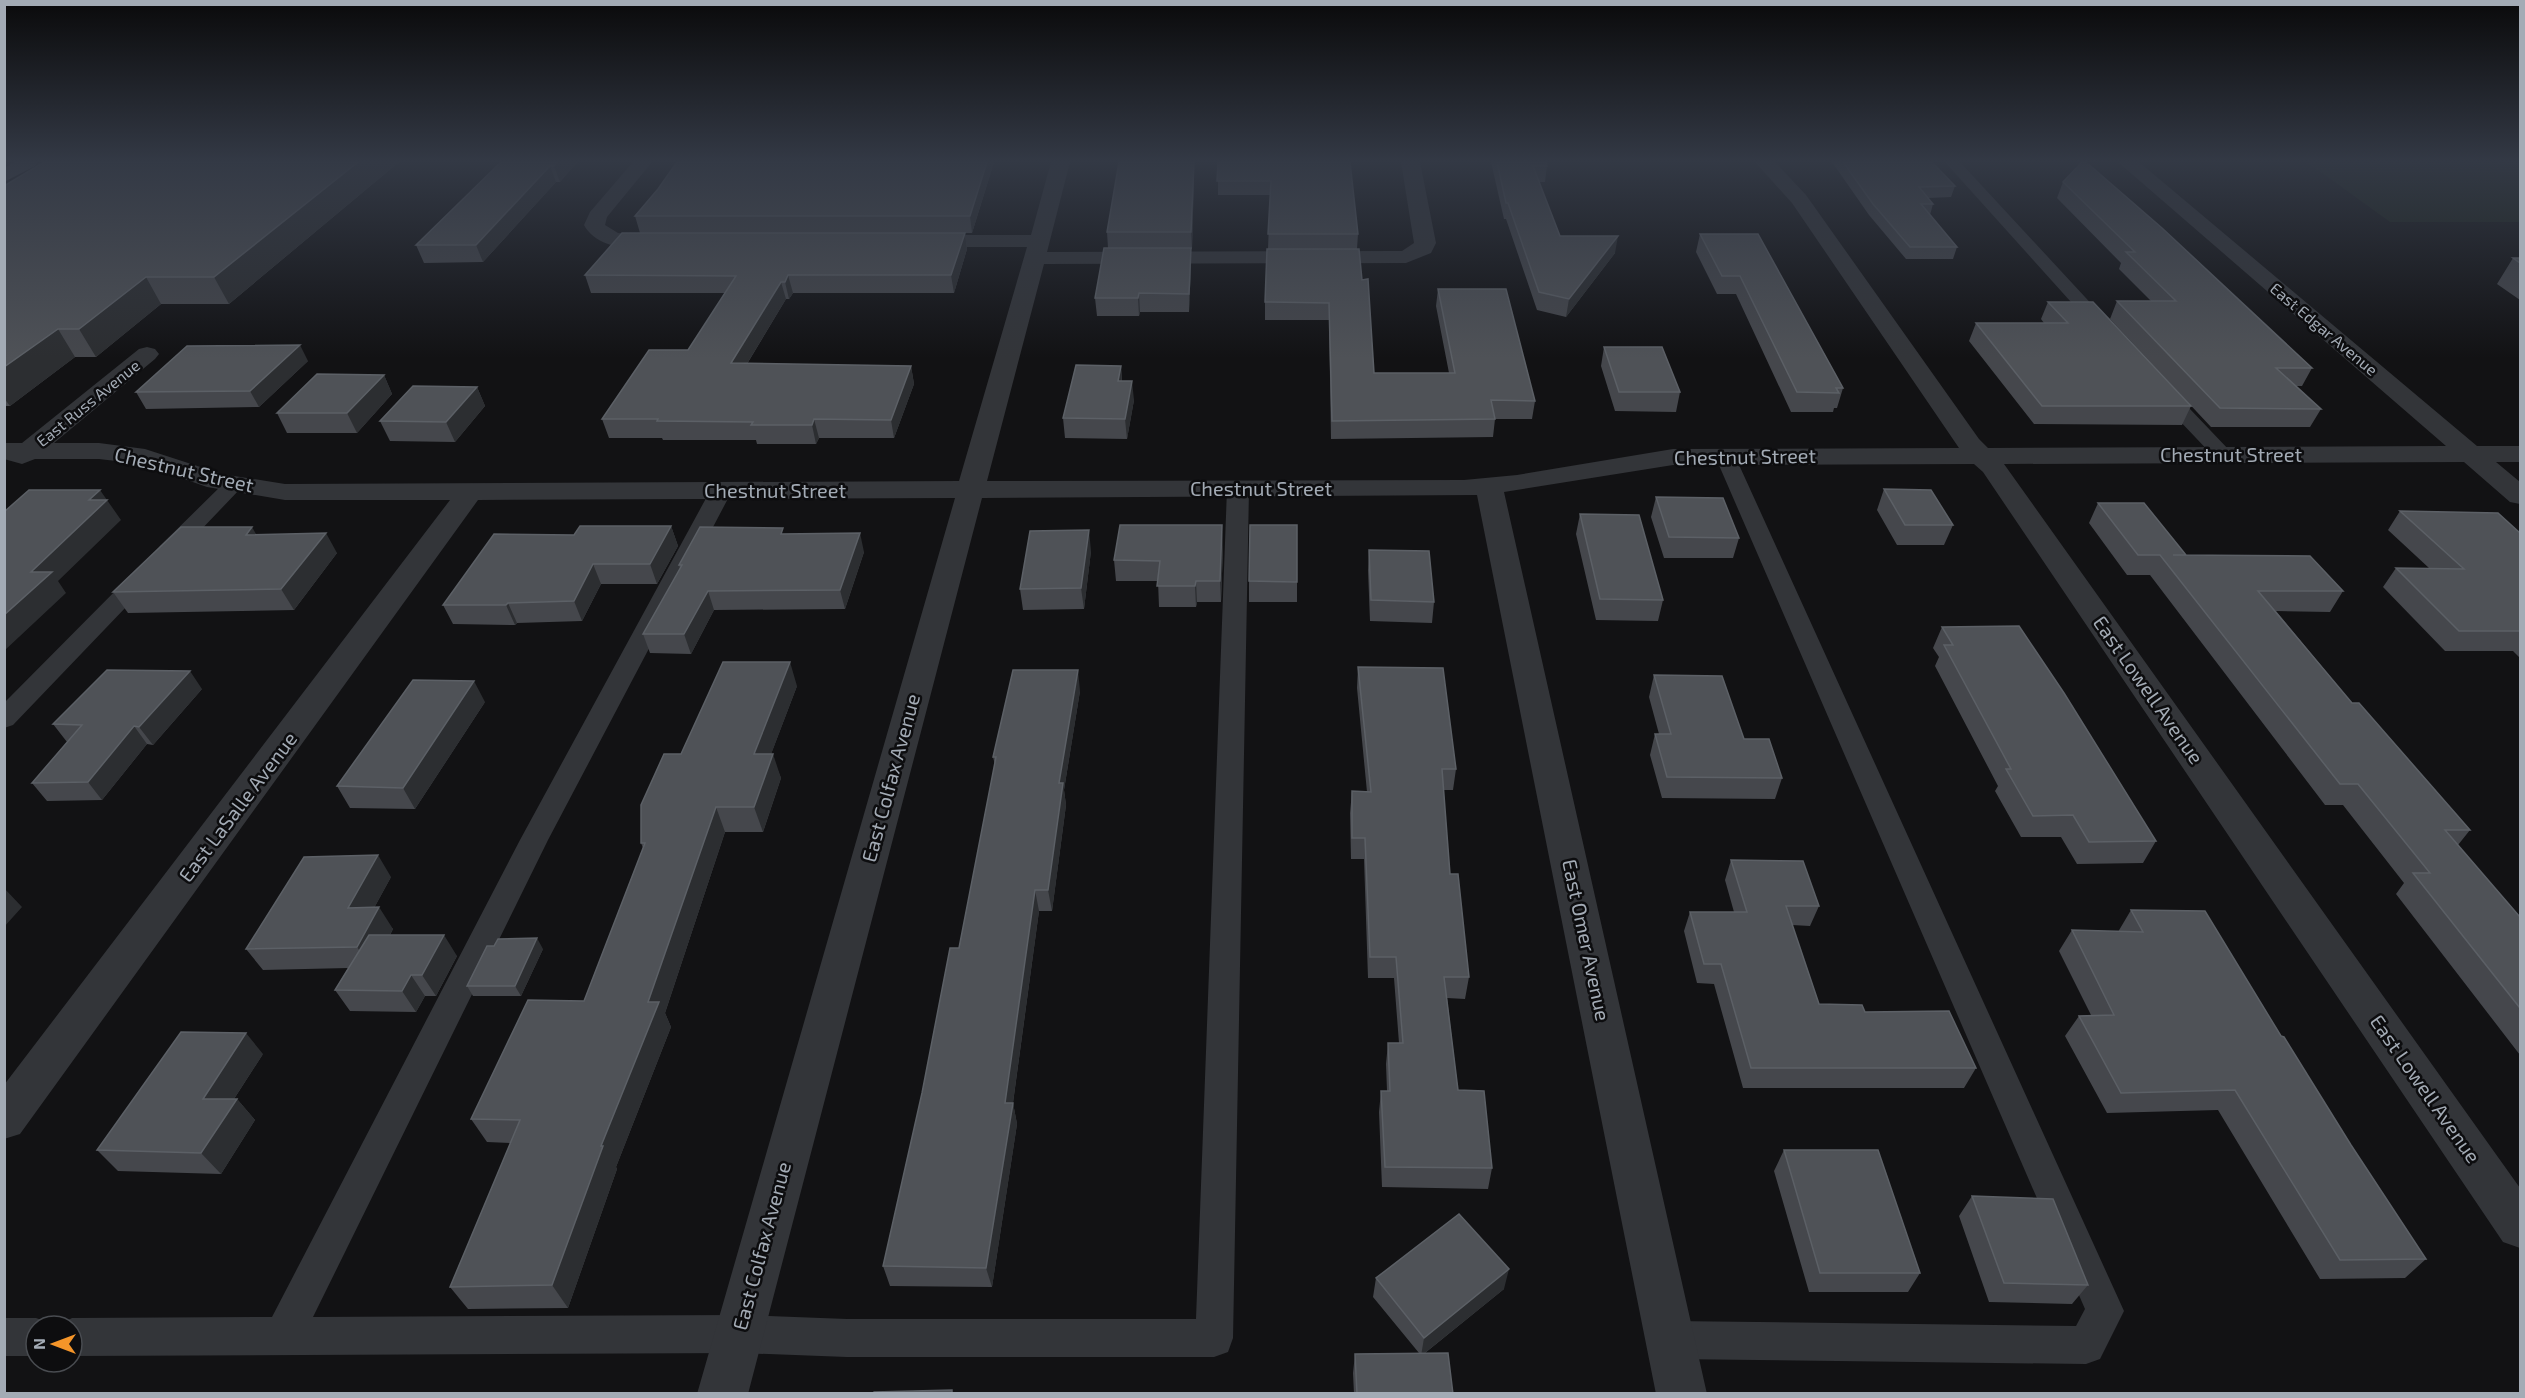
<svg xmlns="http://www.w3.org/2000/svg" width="2525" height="1398" viewBox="0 0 2525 1398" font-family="'Exo 2',sans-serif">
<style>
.green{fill:#1a221a}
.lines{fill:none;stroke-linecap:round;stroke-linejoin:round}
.service{fill:#333539;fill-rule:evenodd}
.minor{fill:#333539;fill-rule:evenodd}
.primary{fill:#4f5258;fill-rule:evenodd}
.wall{fill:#45474c}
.shaded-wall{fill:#2c2e31}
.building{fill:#4f5257;stroke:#5c6066;stroke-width:1.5}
.labels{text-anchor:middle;stroke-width:5;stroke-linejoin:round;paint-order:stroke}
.far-street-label{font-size:16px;fill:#a3abb5;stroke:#0d0d0f}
.street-label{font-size:20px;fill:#a3abb5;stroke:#0d0d0f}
</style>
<rect width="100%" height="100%" fill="#121214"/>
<path class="green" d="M2307 162H2520V222H2390Z"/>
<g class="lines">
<path class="service" d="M1945 162H1960L2110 324 2113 328 2110 332H2098Z
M2163 386 2170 388 2230 451 2233 455 2230 459 2223 461 2216 459 2156 396 2153 392 2156 388Z
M1725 450 1732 452 1735 456 2124 1311 2100 1359 2086 1364 1670 1359 1656 1354 1651 1340 1656 1326 1670 1321 2076 1326 2085 1309 1715 456 1718 452Z
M233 479 240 481 244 485 240 489 176 556 168 558 160 556 157 551 160 546 226 481Z
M1238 483 1246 484 1249 489 1233 1338 1228 1352 1214 1357H847L739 1353 72 1356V1326H57L72 1318 272 1317 520 840 710 491 713 486 721 485 729 486 732 491 548 840 313 1317 739 1315 847 1319H1196L1227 489 1230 484Z
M142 570 150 572 154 577 150 582 13 725 4 728V703L134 572Z
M4 1318H36L50 1323 51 1326H36V1356H4Z"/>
<path class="minor" d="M633 162H652L607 217 605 225 618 233 666 238 670 242 666 246C642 253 597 250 584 225L590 212Z
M1051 162H1070L1047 252 1402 251 1414 243 1401 162H1420L1436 243 1431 253 1406 263 1044 264 987 481 1464 480 1517 475 1673 449 1959 448 1792 203 1755 162H1775L1806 195 1979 439 1988 448 2446 446 2118 162H2139L2477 446H2520V462H2496L2520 482V504L2510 502 2464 462 2004 464 2520 1188V1248L2503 1242 1983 472 1974 464 1673 465 1504 492 1707 1394H1656L1477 495 982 498 748 1394H697L955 498 478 500 20 1134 4 1139V1085L450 500H285L207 487 141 464 99 459H35L22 464 4 459V443H22L139 349 147 347 155 349 159 354 155 359 54 443H99L145 449 222 474 285 484 959 481 1027 247H921L914 245 910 241 914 237 921 235H1031Z"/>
<path class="primary" d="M14 162H37L35 166 4 182V168Z"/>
</g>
<path class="wall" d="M399 162 229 304H161L96 357H75L10 406H4V186Z
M501 162H577L560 182H556L483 262 424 263 416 245Z
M677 162H994L972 233H965L967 249 954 293H793L789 299H786L747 364 911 366 914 384 894 438H819L816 444H757L756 440H663L662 438H609L602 419 688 350 725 293H591L585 275 640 233 635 216 658 189Z
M1218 162H1350L1358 234 1357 249 1374 373H1449L1436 306 1438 289 1535 401 1532 419H1495L1493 437 1331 439 1329 320H1265V302L1268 249 1270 195H1218Z
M1491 162H1546L1547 166 1545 182H1539L1560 236 1615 253 1566 317 1537 310 1506 219H1504Z
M1832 162H1932L1955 186 1951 197 1928 198 1933 204 1930 215 1957 247 1953 259H1906L1869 215Z
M1194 177 1192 249H1191V266L1189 312H1140L1139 316H1097L1095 298 1108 248 1107 232Z
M2063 182 2312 368 2302 386H2296L2321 409 2310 427H2211L2110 319 2117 301H2151L2119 269 2121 263 2057 198Z
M1700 234H1758L1843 388 1837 408H1834L1833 412H1791L1736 294H1717L1696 252Z
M2513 258H2520V300L2497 284Z
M2048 302 2191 406 2182 425 2034 424 1969 341 1976 323H2044L2041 319Z
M1604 347 1680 392 1676 412 1615 411 1601 366Z
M308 361 259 407 146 409 136 392Z
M1121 366 1122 381 1134 400 1127 439 1065 438 1063 418Z
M384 375 392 394 357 433H287L277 413Z
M477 387 485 406 455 442 390 441 380 421Z
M1884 489 1953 525 1944 545H1897L1877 510Z
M1656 497 1739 538 1733 558H1664L1651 517Z
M2098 503 2185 555 2343 591 2330 612 2276 611 2352 703 2470 830 2458 845 2520 917V1055L2396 894 2404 883 2343 805H2325L2150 575H2127L2089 523Z
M2400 511 2520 533V658L2513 651H2445L2383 587 2396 568H2429L2388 530Z
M1580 514 1663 600 1658 621 1596 620 1576 534Z
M671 526 678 546 657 584H601L582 621 517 623 515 625 453 624 443 605 574 535Z
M256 534 337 553 294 610 128 613 113 592Z
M785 534 864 552 845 609 714 610 691 654 650 653 643 634 680 569 679 565Z
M1223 546 1221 602H1197L1196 607H1159L1158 581H1116L1114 560Z
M1369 550 1434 602 1432 623 1370 621 1368 570Z
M1091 551 1084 609 1023 610 1020 589Z
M1249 581 1297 582V602H1249Z
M1942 627 2156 841 2143 863 2077 864 2061 837H2021L1995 791 1998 786 1935 666 1939 657 1933 648Z
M1358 667 1456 769 1453 790H1443L1450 874 1469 977 1465 999 1447 998 1458 1090 1492 1168 1488 1189 1382 1187 1379 1112 1381 1091H1387L1386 1064 1388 1043H1399L1394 978H1368L1364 859H1351L1350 813 1352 791 1367 792 1357 688Z
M1654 675 1744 739 1782 778 1775 799 1662 798 1650 755 1655 734H1659L1649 697Z
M797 686 771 754 781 778 763 832H725L665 1013 671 1027 616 1167 617 1169 568 1308 468 1309 450 1287 511 1143 487 1142 471 1119 584 1001 643 848 641 843 681 754Z
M202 689 153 745 147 744 102 800 47 801 32 783 67 742 53 724Z
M1080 691 1064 790 1066 805 1052 911H1039L1013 1103 1017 1124 992 1287 890 1286 883 1266 959 948 995 765 993 757Z
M485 702 415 809 350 808 337 786Z
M1731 860 1819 906 1810 926 1792 925 1819 1004 1865 1012 1976 1068 1964 1088H1743L1714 984 1697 983 1684 931 1690 912H1734L1725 880Z
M391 877 374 908 393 929 390 935 457 956 436 996H425L416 1012 350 1011 335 990 348 968 263 970 246 949Z
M2131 910 2281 1036 2351 1145 2426 1259 2405 1278 2320 1279 2218 1110 2107 1113 2065 1036 2079 1016 2091 1015 2059 951 2072 930 2118 932Z
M543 949 521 996H473L467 986Z
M263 1054 234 1099H237L255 1120 221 1174 118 1171 97 1150Z
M1784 1150 1920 1273 1908 1292H1809L1774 1171Z
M1972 1196 2088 1285 2072 1304 1989 1302 1959 1216Z
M1376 1278 1504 1289 1425 1353 1453 1394H1354L1353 1373 1355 1354 1419 1353 1373 1297Z"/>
<path class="shaded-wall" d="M358 162H399L229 304 214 277Z
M557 162H577L560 182 554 166Z
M987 162H994L972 233 970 216Z
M1194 162V177L1192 249 1191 232Z
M550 166 556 182 483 262 476 245Z
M965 233 967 249 954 293 951 275Z
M1618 236 1615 253 1566 317 1569 299Z
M1191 248V266L1189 312V294Z
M788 275 793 293 789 299 785 282Z
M146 277 161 304 96 357 79 329Z
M781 282 786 299 736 382 731 363Z
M1139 293 1140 312 1139 316 1138 298Z
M58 329 75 357 10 406 4 398V367Z
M300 345 308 361 259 407 250 391Z
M911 366 914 384 894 438 891 420Z
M1121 366 1122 385 1118 381Z
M384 375 392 394 357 433 347 413Z
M1132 381 1134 400 1127 439 1125 419Z
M477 387 485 406 455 442 446 422Z
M814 419 819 438 816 444 812 425Z
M100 490 121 520 58 581 66 593 4 651V615L31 572 89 500Z
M1222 525 1223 546 1221 602 1220 581Z
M671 526 678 546 657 584 650 564Z
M252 527 264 548 246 535Z
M1089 530 1091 551 1084 609 1081 588Z
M326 533 337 553 294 610 281 589Z
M860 533 864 552 845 609 840 590Z
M593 564 601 584 582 621 574 601Z
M1196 581 1197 602 1196 607 1195 586Z
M708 591 714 610 691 654 684 634Z
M508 603 517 623 515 625 506 605Z
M790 662 797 686 762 778 754 754Z
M1078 670 1080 691 1064 790 1066 805 1052 911 1048 890 1059 783Z
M190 671 202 689 153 745 139 727Z
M474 681 485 702 415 809 403 788Z
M134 726 147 744 102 800 88 782Z
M773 754 781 778 763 832 754 807Z
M716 807 725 832 665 1013 671 1027 616 1167 617 1169 568 1308 552 1285 601 1146 648 1002Z
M378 855 391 877 362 930 348 908Z
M4 888 22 907 4 927Z
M1035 890 1039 911 1011 1117 1013 1103 1017 1124 992 1287 986 1268 1005 1103Z
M379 907 393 929 372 968 357 947Z
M444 935 457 956 436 996 422 975Z
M537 938 543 949 521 996 515 986Z
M411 975 425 996 416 1012 402 991Z
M246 1033 263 1054 221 1119 203 1099Z
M237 1099 255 1120 221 1174 201 1153Z
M1509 1269 1504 1289 1421 1356 1424 1338Z"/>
<path class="building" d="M44 162H358L214 277H146L79 329H58L4 367V186Z
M501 162H557L554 166H550L476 245H416Z
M677 162H987L970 216H635L658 189Z
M1119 162H1194L1191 232H1107Z
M1218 162H1350L1358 234H1268L1271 181H1217Z
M1497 162H1546L1547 166H1533L1560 236H1618L1569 299 1539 292 1508 203H1506Z
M1843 162H1932L1955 186 1919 187 1933 204H1921L1957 247H1910L1873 204Z
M2082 162H2086L2162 228 2312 368H2276L2321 409 2220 408 2117 301H2176L2126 252H2135L2063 182Z
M622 233H965L951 275H788L785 282H781L731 363 911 366 891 420 814 419 812 425H751L753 422 657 421 658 419H602L649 350H688L736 276 585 275Z
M1700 234H1758L1843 388H1836L1839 393 1797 392 1740 276H1722Z
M1104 248H1191L1189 294 1139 293 1138 298H1095Z
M1267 249H1359L1362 280 1368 279 1374 373H1455L1438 289H1506L1535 401 1491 400 1495 419 1332 421 1329 303 1265 302Z
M2513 258H2520V263Z
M2048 302H2093L2191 406H2042L1976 323H2068Z
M300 345 250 391 136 392 187 346Z
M1604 347H1662L1680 392H1619Z
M1076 365 1121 366 1118 381H1132L1125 419 1063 418Z
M317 374 384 375 347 413H277Z
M413 386 477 387 446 422 380 421Z
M1884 489 1931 490 1953 525H1905Z
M29 490H100L89 500H107L31 572H52L4 615V512Z
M1656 497 1723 498 1739 538 1669 537Z
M2098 503H2144L2186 555H2173L2310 556 2343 591H2258L2352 703H2359L2470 830H2445L2520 917V1008L2413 873H2430L2358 784H2340L2160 555H2138Z
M2400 511 2498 513 2520 533V631H2459L2396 568 2464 569Z
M1580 514 1639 515 1663 600 1600 599Z
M1120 525H1222L1220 581H1196L1195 586H1157L1160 561 1114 560Z
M1250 525H1297V582L1249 581Z
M580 526H671L650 564H593L574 601 508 603 506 605H443L494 534 574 535Z
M181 527H252L246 535 326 533 281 589 113 592Z
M700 527 783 528 781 534 860 533 840 590 708 591 684 634H643L682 565H679Z
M1089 530 1081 588 1020 589 1030 531Z
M1369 550 1429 551 1434 602 1371 600Z
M2019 626 2064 693 2156 841 2089 842 2073 815 2033 816 2006 769H2011L1944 645H1953L1942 627Z
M723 662H790L754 754H773L754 807H716L648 1002H659L601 1146H603L552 1285 450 1287 520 1120 471 1119 528 1000 584 1001 645 843H641V805L664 754H681Z
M1358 667 1443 668 1456 769H1442L1450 874H1458L1469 977H1444L1458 1090 1484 1091 1492 1168 1385 1167 1381 1091H1390L1388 1043H1403L1396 957H1370L1365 838H1352V791L1371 792Z
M107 670 190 671 139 727 134 726 88 782 32 783 82 725 53 724Z
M1013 670H1078L1059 783H1063L1048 890H1035L1005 1103H1013L986 1268 883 1266 922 1093 950 948H959L996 757H993Z
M1654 675 1722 676 1744 739H1769L1782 778 1667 777 1655 734H1671Z
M413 680 474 681 403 788 337 786Z
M378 855 348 908 379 907 357 947 246 949 304 857Z
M1731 860 1803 861 1819 906H1786L1819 1004 1862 1005 1865 1012 1949 1011 1976 1068H1751L1721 964H1704L1690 912H1747Z
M2131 910 2205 911 2281 1036 2284 1037 2351 1145 2426 1259 2340 1260 2235 1090 2121 1093 2079 1016 2114 1015 2072 930 2143 932Z
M369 935H444L422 975H411L402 991 335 990Z
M537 938 515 986H467L487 946H494L498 939Z
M181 1032 246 1033 203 1099H237L201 1153 97 1150Z
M1784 1150H1878L1920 1273H1820Z
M1972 1196 2053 1199 2088 1285 2004 1283Z
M1459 1214 1509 1269 1424 1338 1376 1278Z
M1448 1353 1453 1394H1357L1355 1354Z
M952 1390V1394H873L874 1392Z"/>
<linearGradient id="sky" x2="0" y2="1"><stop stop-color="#0a0a0b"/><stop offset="0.45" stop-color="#333945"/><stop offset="1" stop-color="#333945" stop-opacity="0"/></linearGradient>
<rect width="2525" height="358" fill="url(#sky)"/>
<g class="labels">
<g class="far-street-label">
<text transform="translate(2324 329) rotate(40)" y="6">East Edgar Avenue</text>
<text transform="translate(88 403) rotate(-39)" y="6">East Russ Avenue</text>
</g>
<g class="street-label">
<text x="2231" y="462">Chestnut Street</text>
<text transform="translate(1745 457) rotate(-1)" y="7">Chestnut Street</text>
<text transform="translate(184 470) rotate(13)" y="7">Chestnut Street</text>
<text x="1261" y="496">Chestnut Street</text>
<text x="775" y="498">Chestnut Street</text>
<text transform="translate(2148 690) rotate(55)" y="7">East Lowell Avenue</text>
<text transform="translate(891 778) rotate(-75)" y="7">East Colfax Avenue</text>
<text transform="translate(238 807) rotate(-53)" y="7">East LaSalle Avenue</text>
<text transform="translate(1586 940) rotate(78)" y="7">East Omer Avenue</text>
<text transform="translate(2425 1089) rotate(55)" y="7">East Lowell Avenue</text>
<text transform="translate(762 1246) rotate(-75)" y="7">East Colfax Avenue</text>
</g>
</g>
<rect width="2525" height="1398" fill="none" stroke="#a3abb5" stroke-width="12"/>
<g transform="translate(54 1344) rotate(270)"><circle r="28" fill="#0d0d0f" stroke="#494c51" stroke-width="1.5"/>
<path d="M0-4.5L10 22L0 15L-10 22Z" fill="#f59529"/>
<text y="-9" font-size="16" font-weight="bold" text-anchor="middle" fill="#a3abb5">N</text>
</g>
</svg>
